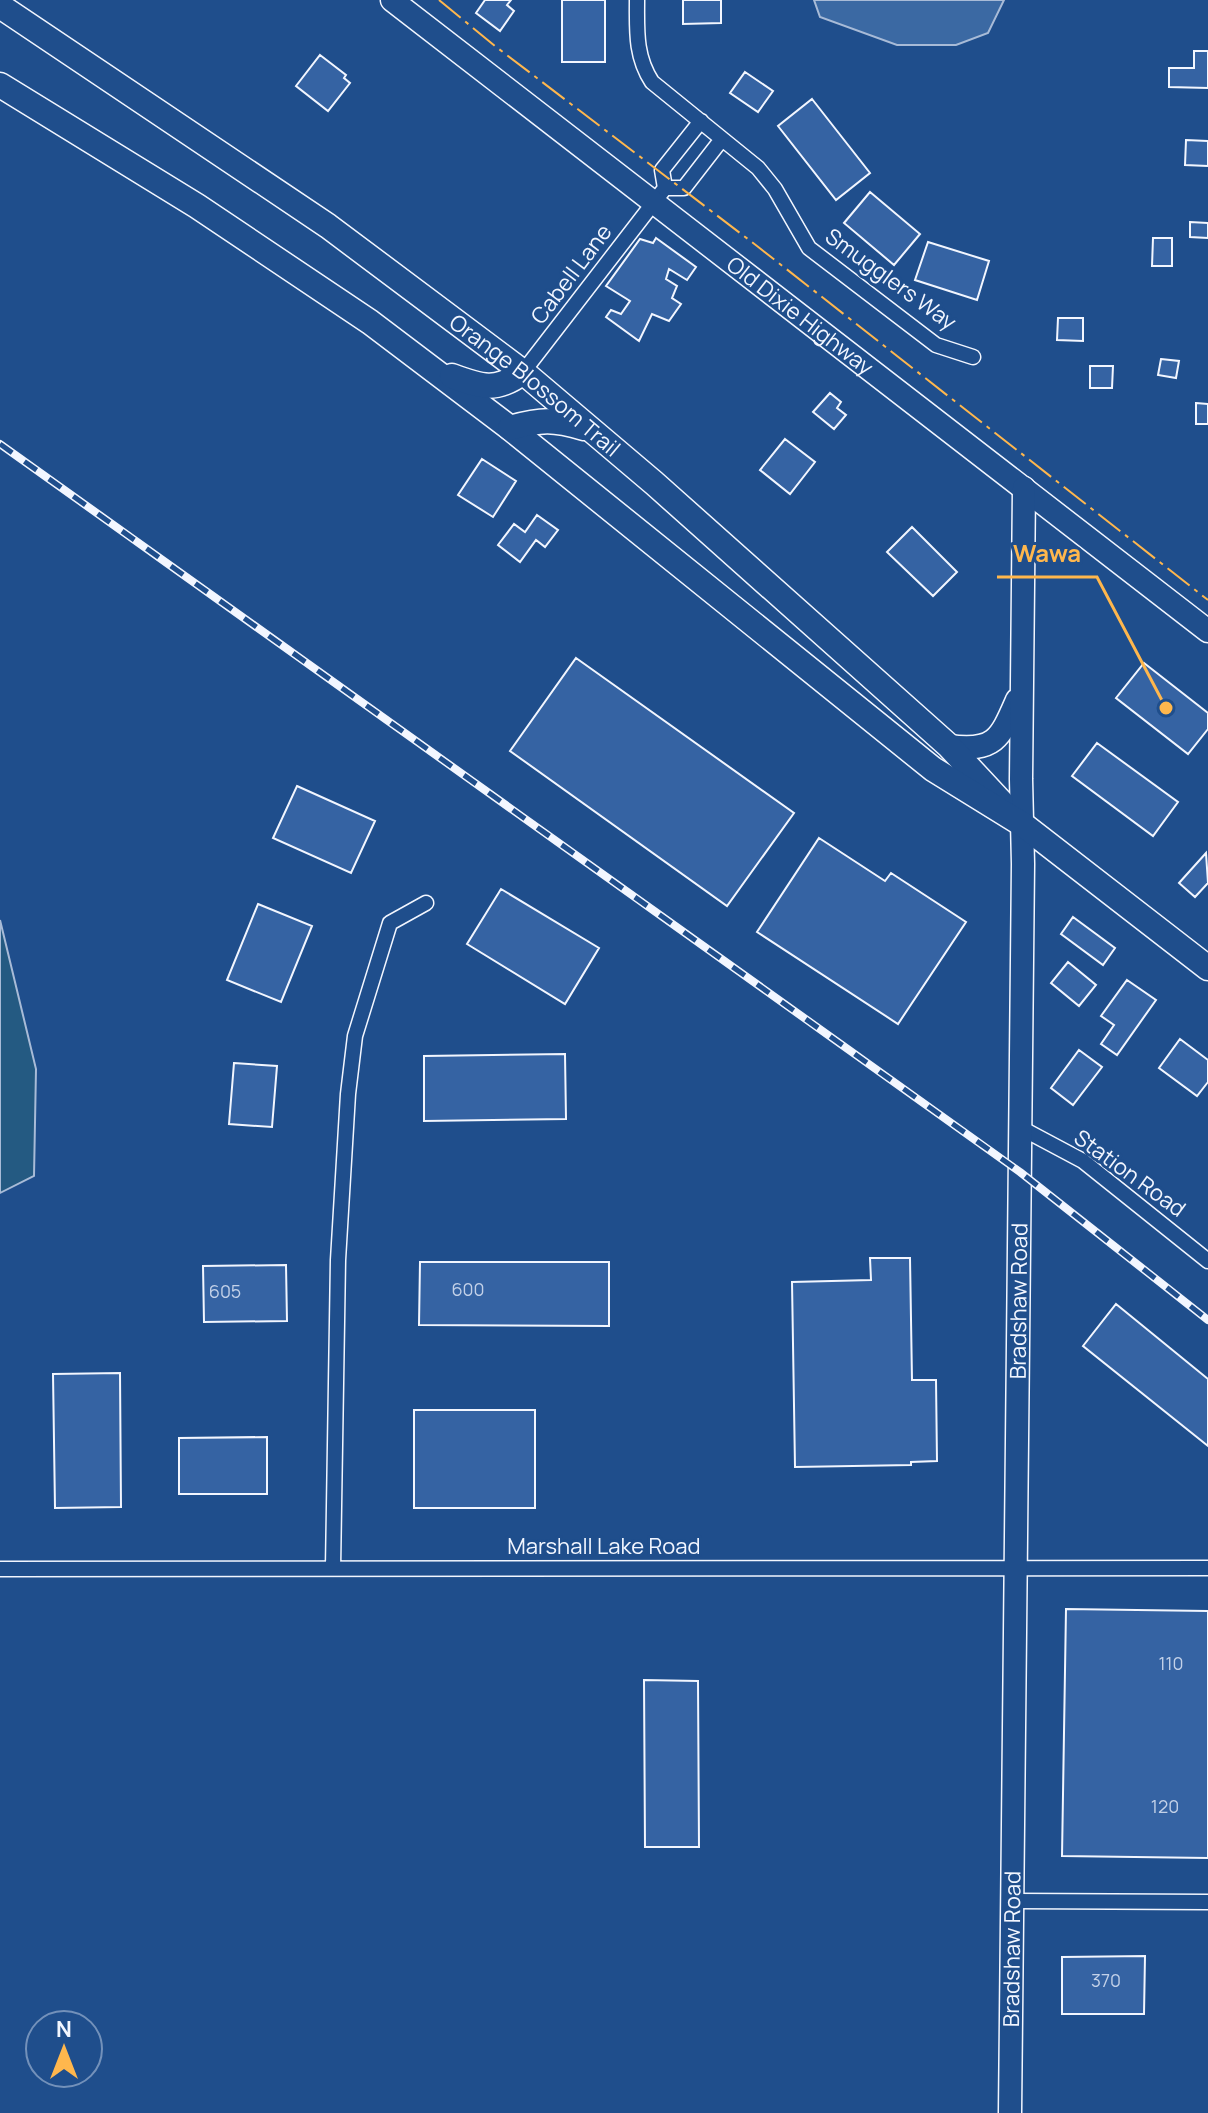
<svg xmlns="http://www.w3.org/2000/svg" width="1208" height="2113" viewBox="0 0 1208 2113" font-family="Manrope,sans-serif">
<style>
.green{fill:#245a82;stroke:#a8bbd7;stroke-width:2}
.water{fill:#3b69a3;stroke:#a8bbd7;stroke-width:2}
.building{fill:#3563a3;stroke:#f2f6ff;stroke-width:2}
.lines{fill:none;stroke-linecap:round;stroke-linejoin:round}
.street-casing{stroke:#f2f6ff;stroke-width:17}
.secondary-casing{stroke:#f2f6ff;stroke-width:25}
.primary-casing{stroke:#f2f6ff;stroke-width:27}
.street{stroke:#1f4e8c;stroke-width:14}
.secondary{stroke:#1f4e8c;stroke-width:22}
.primary{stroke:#1f4e8c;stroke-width:24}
.rail-casing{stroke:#f2f6ff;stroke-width:8}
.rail{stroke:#1f4e8c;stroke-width:5;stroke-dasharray:15;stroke-linecap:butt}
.power{stroke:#ffb74d;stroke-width:2;stroke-dasharray:28 6 4 6;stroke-linecap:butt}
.labels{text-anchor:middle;stroke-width:6;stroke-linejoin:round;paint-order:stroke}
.number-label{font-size:18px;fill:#c3d1e8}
.street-label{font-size:22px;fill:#f2f6ff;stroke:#1f4e8c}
.leader{fill:none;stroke:#ffb74d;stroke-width:3}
.callout-dot{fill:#ffb74d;stroke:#1f4e8c;stroke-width:3}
.callout-label{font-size:24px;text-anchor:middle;font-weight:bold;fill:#ffb74d;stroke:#1f4e8c;stroke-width:6;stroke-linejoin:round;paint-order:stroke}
</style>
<rect width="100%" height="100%" fill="#1f4e8c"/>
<path class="green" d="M0 920 36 1069 34 1176 0 1193Z"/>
<path class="water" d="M814 0H1004L988 33 956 45H897L820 17Z"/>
<path class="building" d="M485 0H511L507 5 514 11 500 31 476 13Z
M562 0H605V62H562Z
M683 0H721V23L683 24Z
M1194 51H1208V88L1169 87V68H1194Z
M320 55 346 75 344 78 350 83 328 111 296 86Z
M745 72 773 91 758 112 730 93Z
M812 99 870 173 836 200 778 126Z
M1186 140 1208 141V166L1185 165Z
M870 192 920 234 894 265 844 223Z
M1190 222 1208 223V238L1190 237Z
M656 238 696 267 687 280 669 269 666 279 677 286 672 298 681 304 669 321 652 314 639 341 606 317 611 310 621 314 630 301 606 286 640 239 653 243Z
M1153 238H1172V266H1152Z
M928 242 989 261 977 300 915 280Z
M1058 318H1083V341L1057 340Z
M1161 359 1179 361 1176 378 1158 375Z
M1090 366H1113L1112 388H1090Z
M830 393 841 402 837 408 846 415 834 429 813 412Z
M1196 403 1208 404V424H1196Z
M785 439 815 462 790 494 760 470Z
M482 459 516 481 493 517 458 495Z
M537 515 558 530 545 547 536 540 520 562 498 545 514 524 525 532Z
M912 527 957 572 933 596 887 552Z
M576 658 794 813 727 906 510 751Z
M1144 663 1208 713V729L1188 754 1116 698Z
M1097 743 1178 802 1153 836 1072 776Z
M297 786 375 821 351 873 273 838Z
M819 838 885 881 891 873 966 922 898 1024 757 932Z
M1206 853 1208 883 1195 897 1179 883Z
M501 889 599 948 565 1004 467 944Z
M258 904 312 926 281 1002 227 980Z
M1073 917 1115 948 1103 965 1061 934Z
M1068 962 1096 985 1079 1006 1051 983Z
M1127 980 1156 1000 1117 1055 1101 1044 1114 1025 1101 1016Z
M1180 1039 1208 1060V1082L1197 1096 1159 1068Z
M1079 1050 1102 1067 1073 1105 1051 1088Z
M565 1054 566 1119 424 1121V1056Z
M234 1063 277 1066 272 1127 229 1124Z
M870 1258H910L912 1380H936L937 1461 911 1462V1465L795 1467 792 1282 871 1280Z
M420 1262H609V1326L419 1325Z
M286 1265 287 1321 204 1322 203 1266Z
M1116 1304 1208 1379V1446L1083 1346Z
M120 1373 121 1507 55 1508 53 1374Z
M414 1410H535V1508H414Z
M267 1437V1494H179V1438Z
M1066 1609 1208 1611V1858L1062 1856Z
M644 1680 698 1681 699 1847H645Z
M1145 1956 1144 2014H1062V1957Z"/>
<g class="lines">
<defs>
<path id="street" d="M637 0C637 30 635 56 652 82L758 168 775 189 809 248 936 345 973 357
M665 188H684L722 139
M665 188 662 170 701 121
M523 372 665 188
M1021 1128 1083 1161 1208 1261
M333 1568 338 1260 348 1094 355 1036 390 923 426 903
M0 1569 1208 1568
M1012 1901 1208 1902"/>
<g id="secondary">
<path id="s1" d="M392 0 1208 631"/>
<path d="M949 746C995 752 1000 739 1017 700"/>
<path id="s2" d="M1010 2113 1023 864 1021 779 1024 488"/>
</g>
<g id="primary">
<path id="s3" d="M0 6 328 226 523 372 654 483 949 746 1001 802"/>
<path d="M0 85 197 206 370 322 510 428 933 769 1022 824 1208 968"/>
<path d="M452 376C481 387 497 392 523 372"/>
<path d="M510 428C541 419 554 419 584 428"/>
</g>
</defs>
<use href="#street" class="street-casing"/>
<use href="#secondary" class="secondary-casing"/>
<use href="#primary" class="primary-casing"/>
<use href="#street" class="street"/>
<use href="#secondary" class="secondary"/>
<use href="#primary" class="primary"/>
<defs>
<path id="rail" d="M0 444 1020 1172 1208 1320"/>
</defs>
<use href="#rail" class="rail-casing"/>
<use href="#rail" class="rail"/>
<path class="power" d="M439 0 495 46 757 246 1208 600"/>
</g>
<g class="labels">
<g class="number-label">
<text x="468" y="1296">600</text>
<text x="225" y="1298">605</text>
<text x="1171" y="1670">110</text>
<text x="1165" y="1813">120</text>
<text x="1106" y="1987">370</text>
</g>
<g class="street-label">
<text transform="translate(571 274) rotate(-53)" y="8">Cabell Lane</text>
<text transform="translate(891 279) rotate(36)" y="8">Smugglers Way</text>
<text dy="8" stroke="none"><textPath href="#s1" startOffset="516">Old Dixie Highway</textPath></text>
<text dy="8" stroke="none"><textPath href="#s3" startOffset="656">Orange Blossom Trail</textPath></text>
<text transform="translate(1130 1173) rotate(36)" y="8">Station Road</text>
<text dy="8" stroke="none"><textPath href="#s2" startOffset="812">Bradshaw Road</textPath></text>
<text x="604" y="1554">Marshall Lake Road</text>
<text dy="8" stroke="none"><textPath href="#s2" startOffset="164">Bradshaw Road</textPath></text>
</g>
</g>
<path class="leader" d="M1166 708L1097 577H997"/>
<circle class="callout-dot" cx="1166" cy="708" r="8"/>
<g class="callout-label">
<text x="1047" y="562">Wawa</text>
</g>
<g transform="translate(64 2049)"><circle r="38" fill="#1f4e8c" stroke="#7391ba" stroke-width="2"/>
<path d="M0-6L14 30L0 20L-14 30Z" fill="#ffb74d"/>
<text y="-12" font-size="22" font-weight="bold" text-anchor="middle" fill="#f2f6ff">N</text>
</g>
</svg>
